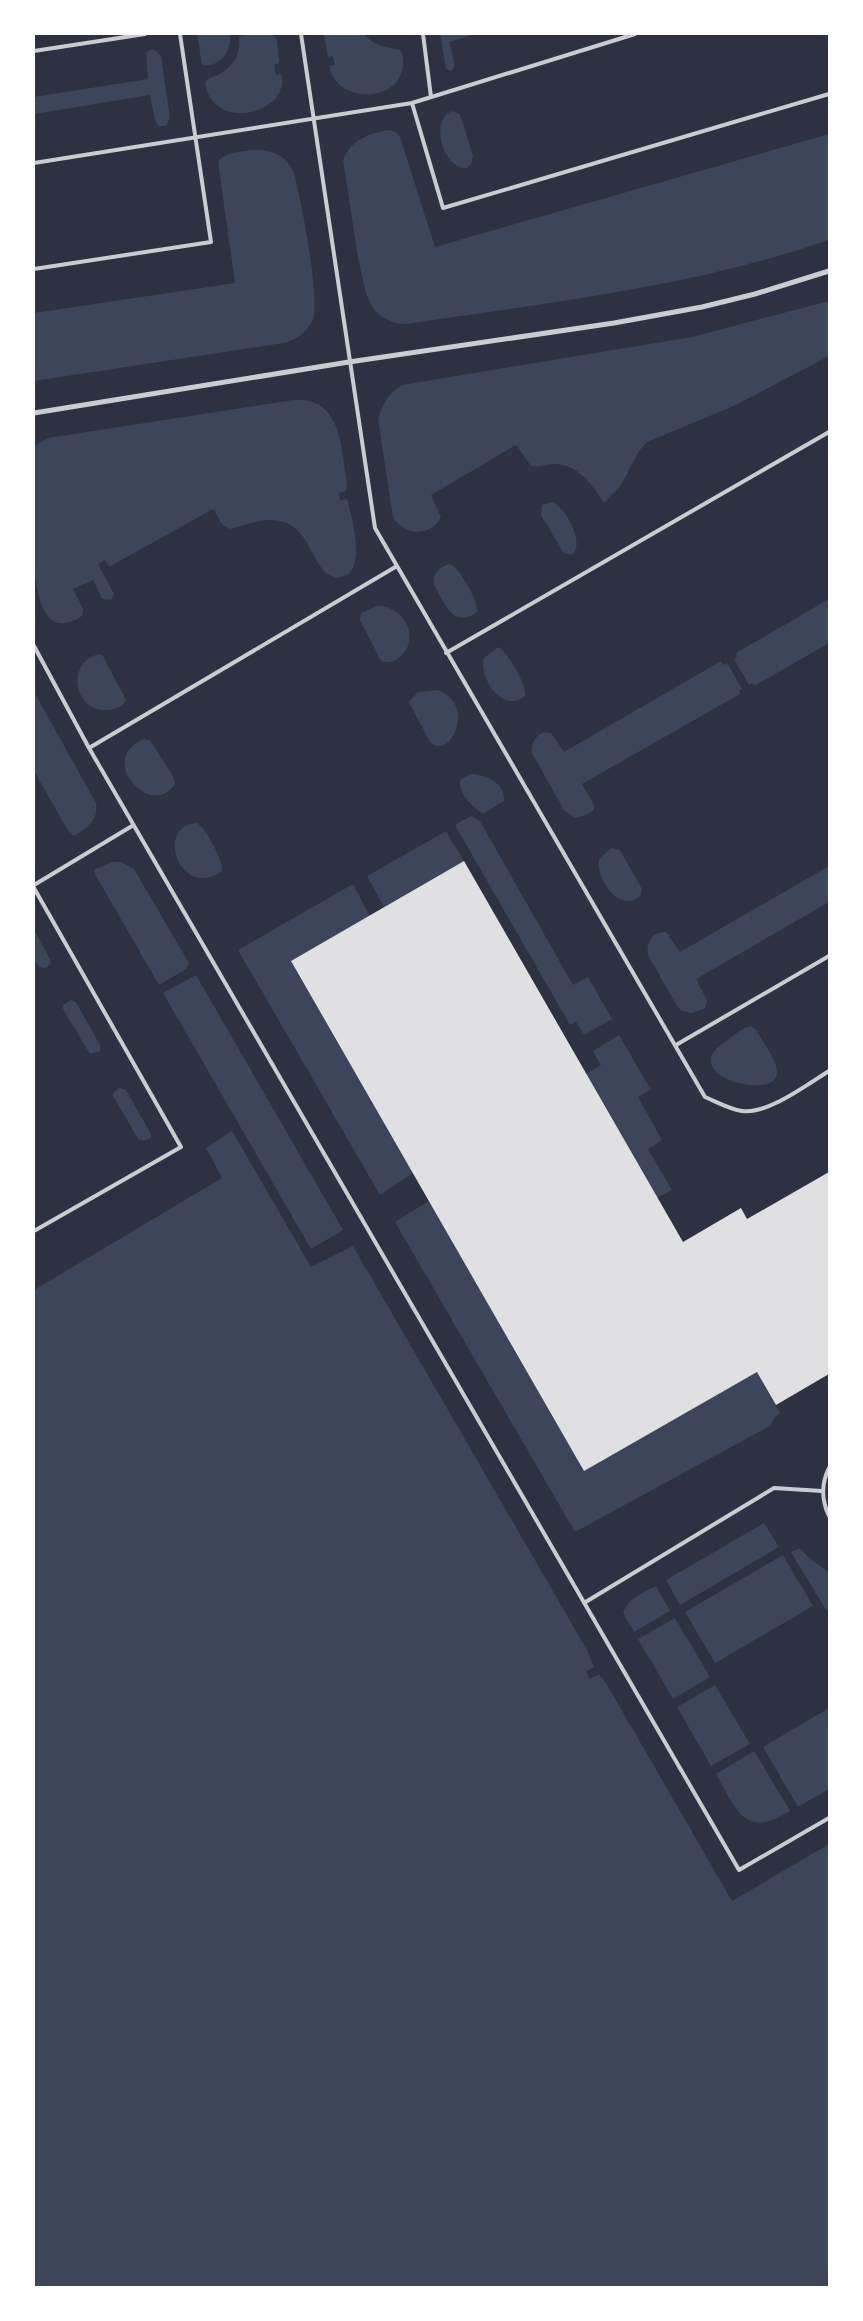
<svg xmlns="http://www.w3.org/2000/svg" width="863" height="2321" viewBox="0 0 863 2321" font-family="Jost,sans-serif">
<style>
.green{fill:#3c4559}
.building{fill:#e0e0e3}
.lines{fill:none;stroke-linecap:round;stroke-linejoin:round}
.service{stroke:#caccd0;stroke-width:4}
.minor{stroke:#caccd0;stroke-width:5}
</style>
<rect width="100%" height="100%" fill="#2d3142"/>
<path class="green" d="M197 34H230C232 51 220 68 202 65Z
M252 34H273L277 41 279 61V63L274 65 276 75 281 74C292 113 213 134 205 83 208 78 212 77 218 75 234 66 241 54 239 36Z
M324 34H364C374 46 386 47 400 50 404 54 403 59 403 65 400 104 336 104 329 66L335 65 333 56 328 57Z
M440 34H476L449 42 455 65 452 71 446 69Z
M150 50H155L161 56 170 118 166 126H159L155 120 150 95 34 114V97L148 79 146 52Z
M453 111 460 114 473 156 471 164 467 168C442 170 429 117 453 111Z
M390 130 396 132 400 137 435 247 829 134V240C692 287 547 303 405 324L395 323 380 316 373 308 366 294 358 258 343 160C352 139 369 133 390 130Z
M252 150C269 149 286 154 293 171 301 195 320 298 313 319 308 332 296 340 284 343L34 381V313L235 283 218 162C223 152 241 152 252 150Z
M829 301V356L736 405 647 442 639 451 621 485 604 503C592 484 578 464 554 464 546 464 538 468 531 466L516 445 431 495 441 517C432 537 403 536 393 517L378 420C382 404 388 394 402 385L692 337Z
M293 400C342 396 341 448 347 483L346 491 339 493 340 500 347 499C352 518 364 560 348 575L337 578C307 570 314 520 270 520 255 520 243 527 229 529L222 524 213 509 109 567 105 560 98 564 114 594 111 600 102 599 93 580 73 589 83 609 82 616C27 652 34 541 34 515 34 492 34 469 34 446L48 438Z
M552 502C565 506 587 545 571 555L563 552 541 515 542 505Z
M449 564C459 565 479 603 477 612 453 630 444 602 434 585 432 573 439 568 449 564Z
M829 599V643L754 686 752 683 749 685 734 659 737 656 736 653Z
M377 606C396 605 413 623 409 642 407 654 391 669 380 659L360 620 361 613Z
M498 647C507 650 528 687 525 696 501 716 478 674 484 658Z
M99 654 103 656 126 700C123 706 120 707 114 709 76 719 62 663 99 654Z
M721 661 723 665 727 663 742 689 739 691 740 694 582 784 594 805V810L586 815 575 818 564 810 532 753C530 742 539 729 551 733L564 752Z
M437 690C478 703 450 762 430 742L409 702 418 692Z
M34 692 96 803C99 820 87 828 74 836L67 829 34 771Z
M143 739 150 740 152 743 174 778 175 784C152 820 96 761 143 739Z
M471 774C486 775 506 783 504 801L483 814C473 807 456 792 461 779Z
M471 816 480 821 573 985 588 977 612 1019 584 1035 576 1022 570 1025 455 825Z
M196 823C205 826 224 862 222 871 182 901 153 828 196 823Z
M446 831 464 861 384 907 367 876Z
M611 848 620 850 642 889 641 895C619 916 595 877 599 859Z
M112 862H121L134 869 189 963 186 969 159 985 96 876 94 870Z
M829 866V902L696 979 707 1000 705 1008 692 1013 682 1011 677 1006 648 955C646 942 652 931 666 932L680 952Z
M353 884 370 916 413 1173 380 1195 238 950Z
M34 930 50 959 51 963 46 968 39 967 34 959Z
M196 975 343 1230 311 1249 163 993Z
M71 1000 76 1002 100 1045V1051L90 1054 88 1051 63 1009V1005Z
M751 1026 756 1030C762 1041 776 1058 777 1071 779 1104 673 1075 725 1042 733 1036 742 1028 751 1026Z
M619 1035 651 1090 638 1097 662 1140 648 1149 672 1190 657 1198 586 1074 601 1065 593 1051Z
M119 1088 126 1090 151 1134V1138L145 1141 139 1140 113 1096 114 1092Z
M232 1131 311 1267 353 1246 587 1650 594 1667 586 1672 590 1679 599 1674 606 1683 732 1901 829 1844V2287H34V1290L222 1178 206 1148Z
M429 1201 757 1372 780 1413 774 1418 770 1426 575 1532 395 1222Z
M764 1523 779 1547 680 1605 666 1580Z
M800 1548 810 1559 829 1572V1608L826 1610 791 1552Z
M783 1555 813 1606 715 1663 685 1612Z
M656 1586 670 1611 634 1632 623 1613C629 1598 642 1593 656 1586Z
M675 1618 710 1677 673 1699 638 1639Z
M715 1685 750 1744 711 1766 677 1707Z
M829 1708V1789L798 1807 763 1747Z
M754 1751 790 1811C745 1840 736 1809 716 1774Z"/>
<path class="building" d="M464 861 683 1242 741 1208 747 1219 829 1172V1374L776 1405 757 1372 584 1471 291 961Z"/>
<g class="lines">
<path class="service" d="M301 34 375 528 705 1097C717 1102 729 1109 742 1111 767 1115 808 1084 829 1071
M423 34 431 97
M34 51 145 34
M412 103 443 208 829 94
M34 163 412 103 635 34
M34 269 211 242 180 34
M34 646 89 748 397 566
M446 653 829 432
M89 748 739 1870 829 1818
M34 885 132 826
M34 888 181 1147 34 1231
M676 1045 829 956
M829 1468C821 1484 821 1499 829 1516
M584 1603 774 1488 822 1491"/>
<path class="minor" d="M34 413 349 362 614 323 702 307 755 294 829 271"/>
</g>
<rect width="863" height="2321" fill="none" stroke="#ffffff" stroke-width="70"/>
</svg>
